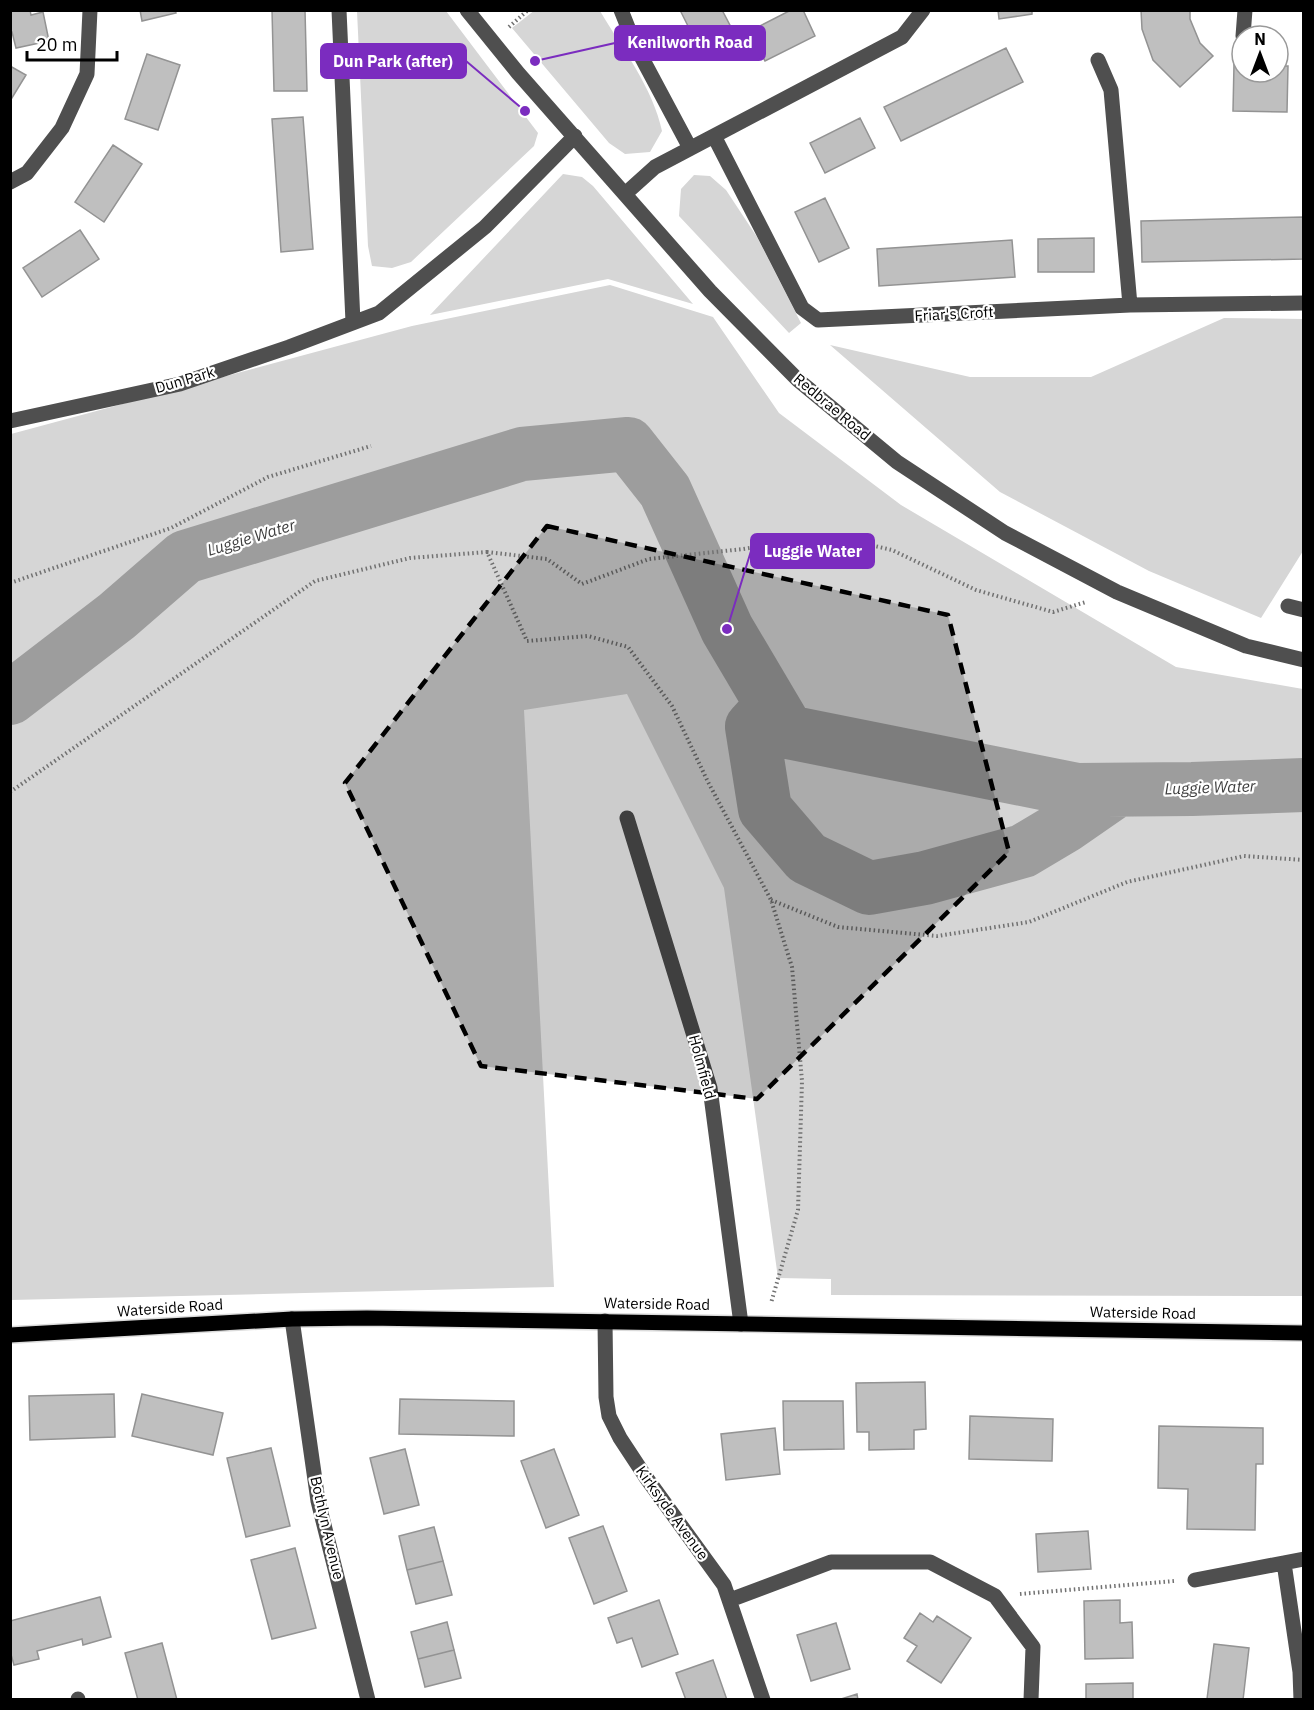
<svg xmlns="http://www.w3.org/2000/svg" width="1314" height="1710" viewBox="0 0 1314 1710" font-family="'IBM Plex Sans',sans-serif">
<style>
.green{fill:#d6d6d6}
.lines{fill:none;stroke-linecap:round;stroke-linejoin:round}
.river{stroke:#9d9d9d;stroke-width:54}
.building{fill:#bfbfbf;stroke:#939393;stroke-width:1.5}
.major-casing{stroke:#dbdbdb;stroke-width:18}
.path{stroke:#717171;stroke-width:4;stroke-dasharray:1.5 3;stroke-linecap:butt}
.minor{stroke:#4f4f4f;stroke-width:15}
.major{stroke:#000;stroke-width:15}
.marked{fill:#000;fill-opacity:0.2;stroke:#000;stroke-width:4.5;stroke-dasharray:12 8;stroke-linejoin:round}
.labels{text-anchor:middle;stroke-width:4.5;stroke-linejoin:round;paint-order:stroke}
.street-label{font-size:15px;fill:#000;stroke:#fff}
.water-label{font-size:16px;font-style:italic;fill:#3e3e3e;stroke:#fff}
.leader{fill:none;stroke:#7b2cbf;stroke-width:2}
.callout-dot{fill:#7b2cbf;stroke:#fff;stroke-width:2}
.callout{fill:#7b2cbf;stroke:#7b2cbf;stroke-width:2}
.callout-label{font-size:16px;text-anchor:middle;font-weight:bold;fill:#fff}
</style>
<rect width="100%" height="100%" fill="#fff"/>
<path class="green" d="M535 10 600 11C622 48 653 88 662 131L650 152 625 154 609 143 512 28Z
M357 11H446L538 133 534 146 411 262 392 268 372 266 368 246Z
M563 174 582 177 593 186 693 304 608 279 430 315Z
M694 175 710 176 726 190 757 237 801 323 789 333 679 216 681 189Z
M610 285 713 317 779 413 901 505 1176 667 1303 689V1296L831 1295V1279L778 1278 724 888 627 694 524 710 554 1287 11 1300V434L412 326Z
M1224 318 1303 319V551L1261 618 1149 571 1000 492 830 345 970 377H1091Z"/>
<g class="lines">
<path class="river" d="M10 698 117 616 185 557 522 454 628 444 665 491 727 629 788 732 1077 790 1192 789 1304 785
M772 705 752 727 765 809 807 858 869 888 925 878 1023 851 1065 826 1117 790"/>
</g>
<path class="building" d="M10 10H30L31 15 43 12 49 41 16 48 12 32H10Z
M140 10H175L176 13 142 21Z
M272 10H305L307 91H274Z
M680 10H722L733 31 699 48Z
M791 10H803L815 36 765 61 750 31Z
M998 10H1032V14L999 19Z
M1141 10H1190V19L1200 43 1213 56 1180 87 1153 60 1142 29Z
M1006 48 1023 82 901 141 884 107Z
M147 54 180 65 158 130 125 119Z
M1234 64 1242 65V72H1278V66H1288L1287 112 1233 111Z
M10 66 26 75 10 101Z
M303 117 313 249 281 252 272 119Z
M860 118 875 148 825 173 810 143Z
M113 145 142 164 104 222 75 202Z
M825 198 849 248 819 262 795 212Z
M1304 217V259L1142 262 1141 221Z
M80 230 99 259 42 297 23 268Z
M1094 238V272H1038V239Z
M1012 240 1015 277 879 286 877 249Z
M925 1382 926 1429 914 1430V1449L869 1450V1432H857L856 1383Z
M114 1394 115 1437 30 1440 29 1396Z
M142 1394 223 1413 213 1455 132 1436Z
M400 1399 514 1401V1436L399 1434Z
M783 1401H843L844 1449 784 1450Z
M970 1416 1053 1419 1052 1461 969 1459Z
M1159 1426 1263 1428V1464H1256L1255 1530 1187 1529 1188 1489 1158 1488Z
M775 1428 780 1474 726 1480 721 1434Z
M271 1448 290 1526 246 1537 227 1458Z
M405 1449 419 1505 384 1514 370 1458Z
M554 1449 579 1515 546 1528 521 1461Z
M603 1526 627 1591 594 1604 569 1538Z
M434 1527 443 1561 407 1570 399 1536Z
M1088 1531 1091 1569 1038 1572 1036 1534Z
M295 1548 316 1628 272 1639 251 1560Z
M443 1561 452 1595 416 1604 407 1570Z
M100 1597 111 1637 83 1645 82 1639 37 1651 39 1659 14 1665 10 1651V1621Z
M659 1600 678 1654 642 1667 632 1638 617 1643 608 1618Z
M1120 1600V1623L1132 1622 1133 1658 1085 1659 1084 1601Z
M920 1613 933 1622 937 1616 971 1638 941 1683 907 1661 917 1646 904 1638Z
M447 1622 454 1650 418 1659 411 1632Z
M836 1623 850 1669 811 1681 797 1635Z
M162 1643 177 1700H138L125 1653Z
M1214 1644 1249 1648 1243 1700 1207 1699Z
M454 1650 461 1678 425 1687 418 1659Z
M713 1660 727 1700H686L676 1673Z
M1133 1683V1700H1086V1684Z
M857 1694 858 1700H838Z"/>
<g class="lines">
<defs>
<path id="major" d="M10 1335 292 1319 367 1318 1304 1333"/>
</defs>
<use href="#major" class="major-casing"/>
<path class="path" d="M509 27 528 10
M487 552 547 559 582 584 649 559 743 549 832 536 892 550 976 590 1053 612 1086 602
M10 583 171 528 268 477 371 446
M10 792 315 581 410 558 487 552 527 641 588 636 628 647 672 706 708 782 771 900 792 967 802 1081 798 1210 771 1303
M771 900 838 927 937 936 1029 922 1127 882 1244 856 1304 860
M1020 1594 1174 1581"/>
<path class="minor" d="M339 10 353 322
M467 10 518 73 710 291 798 380 897 462 1005 533 1117 592 1246 646 1304 660
M621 10 635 45 690 148
M1243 36 1245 10
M1098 60 1111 90 1130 305
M714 136 802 308 818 320 1130 305 1304 303
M10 182 27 173 62 128 87 74 90 10
M625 194 655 167 902 37 923 10
M10 421 180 384 289 347 379 313 485 227 575 136
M1288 606 1304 610
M627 818 710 1088 741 1324
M292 1319 318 1501 368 1700
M605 1321 606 1397 609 1416 620 1438 645 1476 724 1585 763 1700
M1284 1563 1300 1672 1301 1700
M1195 1580 1304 1559
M730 1600 831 1562H930L995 1596 1033 1647 1031 1700
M78 1699V1700"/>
<use href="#major" class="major"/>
</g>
<path class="marked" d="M547 526 948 615 1009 852 757 1099 481 1066 345 783Z"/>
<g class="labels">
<g class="street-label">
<text transform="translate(954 314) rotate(-3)" y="5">Friar's Croft</text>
<text transform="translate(185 380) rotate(-16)" y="5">Dun Park</text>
<text transform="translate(832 407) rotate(40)" y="5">Redbrae Road</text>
<text transform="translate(702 1067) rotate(75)" y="5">Holmfield</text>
<text transform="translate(657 1304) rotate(1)" y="5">Waterside Road</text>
<text transform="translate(170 1308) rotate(-4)" y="5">Waterside Road</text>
<text transform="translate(1143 1313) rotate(1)" y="5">Waterside Road</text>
<text transform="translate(672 1513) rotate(54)" y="5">Kirksyde Avenue</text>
<text transform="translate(327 1528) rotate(77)" y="5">Bothlyn Avenue</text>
</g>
<g class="water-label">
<text transform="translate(251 537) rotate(-17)" y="6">Luggie Water</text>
<text transform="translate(1210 787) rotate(-2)" y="6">Luggie Water</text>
</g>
</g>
<path class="leader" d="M535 61L615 43M525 111L466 61M727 629L751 551"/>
<g class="callout-dot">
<circle cx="535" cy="61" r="6"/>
<circle cx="525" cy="111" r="6"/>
<circle cx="727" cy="629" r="6"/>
</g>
<g class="callout">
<rect x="615" y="26" width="150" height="34" rx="6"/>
<rect x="321" y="44" width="145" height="34" rx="6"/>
<rect x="751" y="534" width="123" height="34" rx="6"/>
</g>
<g class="callout-label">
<text x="690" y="48">Kenilworth Road</text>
<text x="393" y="67">Dun Park (after)</text>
<text x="813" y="557">Luggie Water</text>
</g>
<rect width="1314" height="1710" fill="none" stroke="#000000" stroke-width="24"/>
<g transform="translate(1260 54)"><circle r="28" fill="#ffffff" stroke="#999999" stroke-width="1.5"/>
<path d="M0-4.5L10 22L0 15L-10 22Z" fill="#000000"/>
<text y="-9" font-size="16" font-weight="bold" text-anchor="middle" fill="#000000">N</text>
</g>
<path d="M27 51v9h90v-9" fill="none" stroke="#000000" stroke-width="3"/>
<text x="36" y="51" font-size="18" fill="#000000" stroke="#ffffff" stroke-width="4.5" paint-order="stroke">20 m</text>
</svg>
